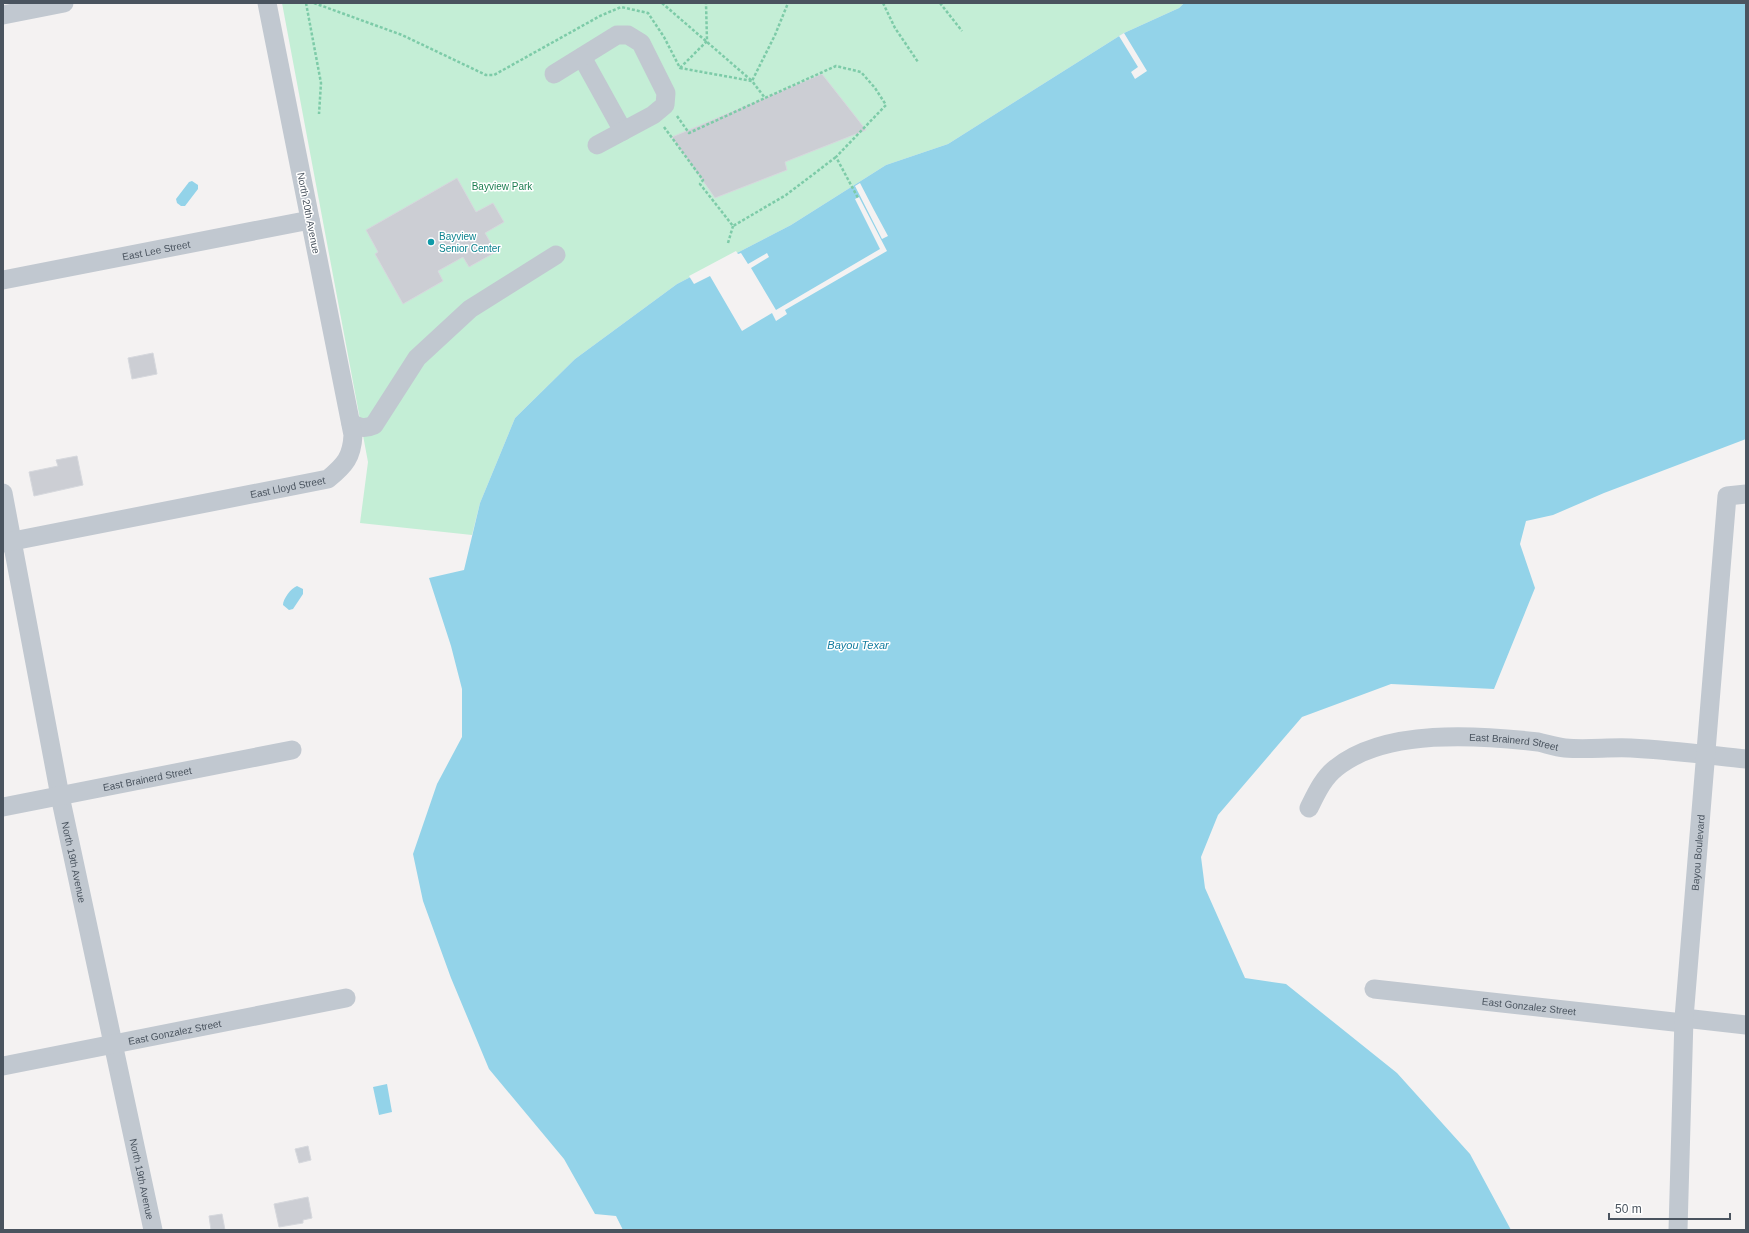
<svg xmlns="http://www.w3.org/2000/svg" width="1749" height="1233" viewBox="0 0 1749 1233" font-family="Helvetica,sans-serif">
<style>
.green{fill:#c4eed6}
.water{fill:#93d3e9}
.pier{fill:#f4f2f2}
.building{fill:#ccced4;stroke:#d6d8dd}
.lines{fill:none;stroke-linecap:round;stroke-linejoin:round}
.path{stroke:#7dcba8;stroke-width:2.5;stroke-dasharray:3 2;stroke-linecap:butt}
.minor{stroke:#c1c8d0;stroke-width:19}
.culture-dot{fill:#0f9aa8;stroke:#fff;stroke-width:1.5}
.labels{text-anchor:middle;stroke-width:3;stroke-linejoin:round;paint-order:stroke}
.park-label{font-size:10px;fill:#1d7e51;stroke:#fff}
.street-label{font-size:10px;fill:#4a545f;stroke:#fff}
.culture-label{font-size:10px;fill:#0d838f;stroke:#fff;text-anchor:start}
.water-label{font-size:11px;font-style:italic;fill:#147da0;stroke:#fff}
</style>
<rect width="100%" height="100%" fill="#f4f2f2"/>
<path class="green" d="M282 3H1184L1179 8 1124 33 948 144 886 165 791 225 677 284 575 359 515 418 480 503 472 535 360 523 368 462Z"/>
<path class="water" d="M1184 3H1746V439L1604 493 1553 515 1526 521 1520 544 1535 588 1494 689 1391 684 1302 717 1218 815 1201 857 1205 888 1245 978 1286 984 1397 1073 1470 1154 1511 1230H623L616 1216 595 1214 564 1159 489 1069 451 978 423 901 413 854 437 784 462 737V689L451 646 429 578 464 570 480 503 515 418 575 359 677 284 791 225 886 165 948 144 1124 33 1179 8Z
M192 181 198 185V189L185 206H181L177 203 176 199 189 182Z
M297 586 303 589V594L293 609 289 610 283 605C283 599 291 588 297 586Z
M387 1084 392 1112 379 1115 373 1087Z"/>
<path class="pier" d="M1124 33 1147 71 1135 79 1131 72 1138 67 1119 36Z
M860 183 874 210 888 236 882 239 855 186Z
M859 197 887 251 785 310 787 314 776 321 772 313 742 331 710 276 694 284 689 276 736 251 738 254 741 253 748 264 767 253 769 257 751 268 776 310 880 249 855 199Z"/>
<path class="building" d="M822 74 866 130 785 162 787 170 715 198 672 137Z
M457 178 476 212 493 203 504 222 485 233 496 252 469 267 463 257 438 271 443 281 403 304 375 254 378 252 366 230Z
M153 353 157 374 132 379 128 358Z
M77 456 83 485 34 496 29 472 58 466 56 460Z
M308 1146 311 1160 299 1163 295 1149Z
M308 1197 312 1218 303 1220V1223L279 1227 274 1204Z
M222 1214 225 1230H211L209 1216Z"/>
<g class="lines">
<path class="path" d="M306 3 321 83 319 114
M314 3 402 35 486 75H494L600 16 621 7 648 13 664 37 680 68 752 81 765 98 836 66 861 72 875 88 886 105 836 157 858 198
M662 3 752 81 775 35 788 3
M883 3 895 28 918 62
M940 3 962 31
M680 68 707 41 706 3
M677 116 689 133 765 98
M664 127 703 180 700 184 733 226 786 195 836 157
M728 243 733 226"/>
<g class="minor">
<path d="M3 15 64 3"/>
<path d="M582 57 623 131"/>
<path d="M554 74 617 35H628L641 43 666 93 665 105 653 115 597 145"/>
<path id="s1" d="M3 280 310 220"/>
<path d="M351 423C360 428 365 429 374 425L417 358 470 309 556 255"/>
<path id="s2" d="M3 493 60 796 153 1230"/>
<path id="s3" d="M3 543 328 479C345 465 352 457 353 435L267 3"/>
<path id="s4" d="M3 807 292 750"/>
<path id="s5" d="M1309 808C1316 794 1323 778 1336 768 1385 728 1479 735 1538 742 1547 744 1556 747 1565 748 1587 750 1609 747 1631 748 1670 750 1708 755 1746 759"/>
<path id="s6" d="M1374 989 1683 1023"/>
<path d="M1684 1018 1746 1025"/>
<path id="s7" d="M3 1066 346 998"/>
<path id="s8" d="M1678 1230 1684 1018 1727 496 1746 494"/>
</g>
</g>
<circle class="culture-dot" cx="431" cy="242" r="4"/>
<g class="labels">
<g class="park-label">
<text x="502" y="190">Bayview Park</text>
</g>
<g class="street-label">
<text transform="translate(309 213) rotate(79)" y="4">North 20th Avenue</text>
<text dy="4" stroke="none"><textPath href="#s1" startOffset="156">East Lee Street</textPath></text>
<text dy="4" stroke="none"><textPath href="#s3" startOffset="290">East Lloyd Street</textPath></text>
<text dy="4" stroke="none"><textPath href="#s5" startOffset="233">East Brainerd Street</textPath></text>
<text dy="4" stroke="none"><textPath href="#s4" startOffset="147">East Brainerd Street</textPath></text>
<text dy="4" stroke="none"><textPath href="#s8" startOffset="378">Bayou Boulevard</textPath></text>
<text dy="4" stroke="none"><textPath href="#s2" startOffset="376">North 19th Avenue</textPath></text>
<text dy="4" stroke="none"><textPath href="#s6" startOffset="156">East Gonzalez Street</textPath></text>
<text dy="4" stroke="none"><textPath href="#s7" startOffset="175">East Gonzalez Street</textPath></text>
<text dy="4" stroke="none"><textPath href="#s2" startOffset="700">North 19th Avenue</textPath></text>
</g>
<g class="culture-label">
<text x="439" y="240">Bayview<tspan x="439" dy="12">Senior Center</tspan></text>
</g>
<g class="water-label">
<text x="858" y="649">Bayou Texar</text>
</g>
</g>
<rect width="1749" height="1233" fill="none" stroke="#4a545f" stroke-width="8"/>
<path d="M1609 1213v6h121v-6" fill="none" stroke="#4a545f" stroke-width="2"/>
<text x="1615" y="1213" font-size="12" fill="#4a545f" stroke="#ffffff" stroke-width="3" paint-order="stroke">50 m</text>
</svg>
